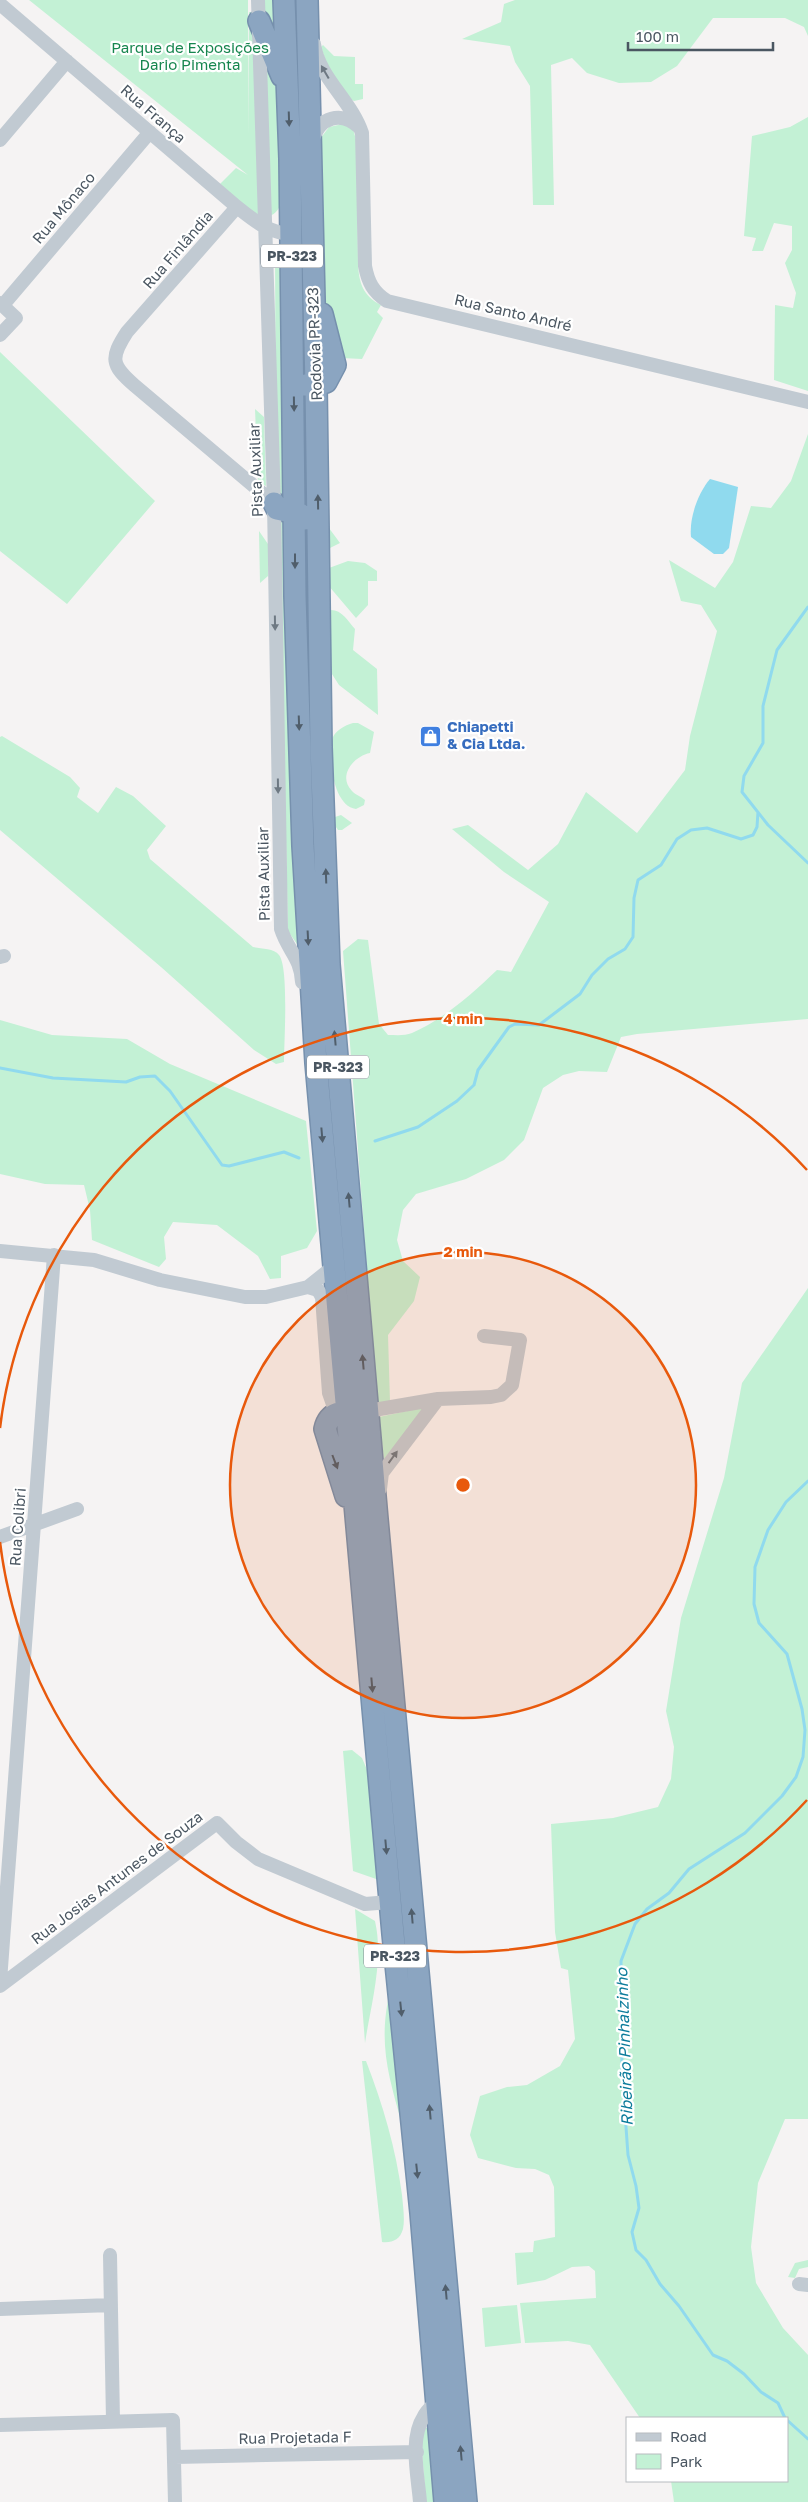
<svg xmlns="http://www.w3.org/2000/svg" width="808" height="2502" viewBox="0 0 808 2502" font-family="'Golos Text',sans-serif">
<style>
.green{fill:#c3f1d5}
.water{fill:#90daee}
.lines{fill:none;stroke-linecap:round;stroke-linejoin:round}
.stream{stroke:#90daee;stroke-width:3}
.highway-casing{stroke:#7690ad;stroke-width:24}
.minor{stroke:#c1cad2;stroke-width:14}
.highway{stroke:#8ba5c1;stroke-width:21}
.oneway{fill:#6e7983}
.oneway2{fill:#505e6b}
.ring{fill:none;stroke:#e8590c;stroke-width:2.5}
.labels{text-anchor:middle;stroke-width:4.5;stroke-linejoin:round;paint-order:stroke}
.shield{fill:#fff;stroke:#808990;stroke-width:1}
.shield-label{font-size:14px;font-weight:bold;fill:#4a5661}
.park-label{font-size:15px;fill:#17864f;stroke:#fff}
.street-label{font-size:15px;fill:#4a5661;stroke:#fff}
.shop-label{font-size:15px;font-weight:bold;fill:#366cbe;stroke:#fff;text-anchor:start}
.water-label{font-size:16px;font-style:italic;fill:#0c7c9b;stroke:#fff}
.centre{fill:#e8590c;stroke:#fff;stroke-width:2.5}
.ring-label{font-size:15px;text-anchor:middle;font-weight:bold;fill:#e8590c;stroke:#fff;stroke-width:4.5;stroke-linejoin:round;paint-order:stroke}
</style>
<rect width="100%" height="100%" fill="#f5f3f3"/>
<path class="green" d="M29 0H248V136L249 12H252L277 85 280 206C266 234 234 197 219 185L236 168 248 175Z
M264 0H279L282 58 264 8Z
M515 0H808V36L804 27 785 18H713L677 66 651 82 619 83 587 73 572 58 551 65 554 205H533L530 86 515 62 510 46 462 39 501 22 504 4Z
M323 45 334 56 355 57V84H363V99L354 101 350 99 330 73 321 47Z
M808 117V391L774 380 775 305 793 308 796 293 785 263 792 250V226L774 223 763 251H752L756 238 744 236 752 136 790 127Z
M343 124 353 129 357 143 358 264C359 283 363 296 381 305L377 312 383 318 362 359 342 358 323 299 320 139 329 127Z
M275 246 283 255 285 501 276 496Z
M0 352 155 501 67 604 0 551Z
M302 392 307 394 309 471 307 507 303 504Z
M255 409 264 417 266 486 258 482Z
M808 434V1019L637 1034 621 1037 607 1072 579 1071 563 1075 543 1088 524 1140 504 1160 466 1179 416 1194 403 1210 397 1240 403 1261 420 1277 414 1301 388 1335 390 1402H377L343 951 358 939 368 940 379 1024 388 1035C396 1035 405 1036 412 1033 444 1019 472 994 497 970L511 972 549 902 504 872 452 829 468 825 528 870 558 844 586 792 637 833 685 770 690 736 717 631 701 605 681 601 669 560 715 588 733 562 751 506 771 508 791 481Z
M285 518 301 950 288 931 279 522Z
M326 524 340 543 326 550Z
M259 531 268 544V576L260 583Z
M348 561 365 563 377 571V581H368V605L356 618 328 585 329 568Z
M331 610C342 610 348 621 355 629L353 650 377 669 378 715 339 685 330 671 327 615Z
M353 723H358L374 732 370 753C354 756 337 776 352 791 355 795 361 796 365 800L364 805 356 809C333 806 328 758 332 740 334 731 345 725 353 723Z
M2 736 70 777 80 788 77 797 98 813 116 787 133 796 166 826 147 850 150 859 253 947C261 949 274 948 279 955 289 967 284 1043 284 1062L276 1064 254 1050 161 967 0 830V737Z
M341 815 352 823 342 830H338L334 824 335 817Z
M0 1020 52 1035 127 1039 170 1064 306 1121 317 1231 307 1248 281 1256V1278L270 1279 258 1256 217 1225 173 1222 164 1237 166 1259 159 1267 92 1240 90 1210 84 1185 45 1184 0 1174Z
M808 1288V2119H785L758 2183 751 2247 756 2283 783 2328 808 2355V2502H674L671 2481H787V2418H640L590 2345 568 2341 525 2343 520 2303 596 2298 595 2271 589 2266 572 2267 545 2280 517 2285 515 2253 533 2252 534 2241 555 2237 554 2187 549 2175 535 2169 516 2168 478 2158 470 2135 480 2096 507 2087 527 2085 560 2066 575 2039 568 1970 561 1968 555 1932 551 1824 613 1818 658 1807 671 1779 674 1747 666 1711 681 1618 724 1478 742 1383Z
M426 1407 384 1459 379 1417Z
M352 1750 362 1758 368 1772 379 1880 353 1871 343 1751Z
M355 1909 375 1921C384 1960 371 2004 365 2043Z
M390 1991 402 2124C388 2075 378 2042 390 1991Z
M362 2061H366C383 2105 396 2149 402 2195 403 2206 405 2219 403 2229 400 2240 392 2243 382 2242Z
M808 2260V2267L799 2269 795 2278 788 2277 795 2263Z
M517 2305 521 2343 485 2347 482 2308Z
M425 2428H428L434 2502H426L421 2440Z"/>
<path class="water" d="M710 479 738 487 729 548 723 554H714L691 537C689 518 698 493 710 479Z"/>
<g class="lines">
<path class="stream" d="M808 607 777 650 763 706V743L744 776 742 792 768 825 808 863
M0 1068 53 1078 126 1082 140 1077 155 1076 170 1091 222 1165 229 1166 284 1152 299 1158
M375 1141 418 1127 457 1101 474 1085 478 1070 509 1027 515 1024 539 1025 580 994 592 975 608 959 625 949 633 937 634 898 638 880 661 865 677 839 691 830 707 828 741 839 753 835 757 827 758 812
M785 2418 778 2403 761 2392 744 2374 727 2361 713 2355 679 2306 660 2284 646 2260 636 2250 632 2232 639 2208 636 2186 628 2155 622 2071 621 1961 635 1924 647 1909 669 1893 689 1869 745 1833 782 1796 796 1777 803 1757 805 1730 802 1709 787 1654 759 1623 754 1604 755 1567 768 1530 786 1502 808 1481
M787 2420 808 2439"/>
<defs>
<path id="highway" d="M284 0 290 159 295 596 303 846 316 1063 393 1934 421 2213 445 2502
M307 0 316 385 321 747 329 964 377 1519 466 2502
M259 21 282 76
M305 385H316L326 382 335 365 322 314
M274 503 277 509 300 514 305 519
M346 1496 325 1429C329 1411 343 1411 359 1411"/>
</defs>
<use href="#highway" class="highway-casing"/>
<path class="minor" d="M258 0 274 503 281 929C288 951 301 958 302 982
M0 4 237 207C255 221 268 233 292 234
M314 44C319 78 351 100 362 133L365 266C368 282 373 292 387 301L808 402
M0 140 67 61
M312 141C319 117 341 110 360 128
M237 207 127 332C110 358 111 365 134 385L274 503
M0 303 16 318 0 335
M3 305 150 132
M0 957 4 956
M0 1251 94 1260 160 1280 245 1297H266L308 1287 318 1290 322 1297 329 1393 336 1413
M308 1287 333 1267
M368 1411 438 1399 491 1397 501 1395 512 1385 520 1340 484 1336
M380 1489 382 1473 438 1399
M0 1537 77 1509
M0 1981 54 1255
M0 1986 217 1823 236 1842 258 1859 365 1904 390 1902
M110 2255 113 2421
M799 2284 808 2285
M0 2309 111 2305
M0 2425 173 2420 175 2502
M175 2457 417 2452
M420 2502C418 2476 409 2439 424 2416 427 2410 432 2406 437 2401"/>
<use href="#highway" class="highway"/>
</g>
<defs><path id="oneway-solid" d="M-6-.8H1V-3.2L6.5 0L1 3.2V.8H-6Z" transform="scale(1.25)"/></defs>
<g class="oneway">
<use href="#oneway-solid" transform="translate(325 72) rotate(-120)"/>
<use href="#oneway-solid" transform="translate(275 623) rotate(89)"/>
<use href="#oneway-solid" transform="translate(278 786) rotate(89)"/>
<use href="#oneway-solid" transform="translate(393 1457) rotate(-54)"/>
</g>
<g class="oneway2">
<use href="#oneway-solid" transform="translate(289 119) rotate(88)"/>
<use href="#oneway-solid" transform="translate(294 404) rotate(89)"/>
<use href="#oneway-solid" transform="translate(318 502) rotate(-91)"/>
<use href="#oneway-solid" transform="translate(295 561) rotate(90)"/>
<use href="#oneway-solid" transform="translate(299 723) rotate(88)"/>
<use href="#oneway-solid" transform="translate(326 876) rotate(-92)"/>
<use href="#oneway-solid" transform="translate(308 938) rotate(87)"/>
<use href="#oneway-solid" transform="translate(335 1038) rotate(-95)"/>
<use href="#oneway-solid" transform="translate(322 1135) rotate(85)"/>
<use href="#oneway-solid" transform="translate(349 1200) rotate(-95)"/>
<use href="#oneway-solid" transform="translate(363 1362) rotate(-95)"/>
<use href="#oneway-solid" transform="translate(335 1462) rotate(69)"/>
<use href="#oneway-solid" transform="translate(372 1685) rotate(85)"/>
<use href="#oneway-solid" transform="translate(386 1847) rotate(85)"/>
<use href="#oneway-solid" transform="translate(412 1916) rotate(-95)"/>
<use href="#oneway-solid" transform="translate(401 2009) rotate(84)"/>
<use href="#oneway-solid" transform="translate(430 2112) rotate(-95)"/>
<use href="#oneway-solid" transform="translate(417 2171) rotate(84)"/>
<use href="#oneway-solid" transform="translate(446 2292) rotate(-95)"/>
<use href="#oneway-solid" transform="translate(461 2453) rotate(-95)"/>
</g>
<circle cx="463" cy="1485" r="233" fill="#e8590c" fill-opacity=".12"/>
<g class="ring">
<circle cx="463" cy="1485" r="233"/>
<path d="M807 1800A466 466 0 0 1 0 1542M0 1428A466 466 0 0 1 807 1170"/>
</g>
<defs>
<symbol id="shop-square" viewBox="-11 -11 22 22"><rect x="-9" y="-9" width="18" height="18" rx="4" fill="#3f7fe0" stroke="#fff"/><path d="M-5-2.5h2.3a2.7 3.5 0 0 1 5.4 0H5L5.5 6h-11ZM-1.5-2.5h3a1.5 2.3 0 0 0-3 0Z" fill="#fff"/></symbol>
</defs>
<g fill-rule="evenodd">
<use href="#shop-square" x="418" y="724" width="25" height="25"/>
</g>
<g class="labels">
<g class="shield">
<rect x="261" y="244.5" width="62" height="23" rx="4"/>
<rect x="307" y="1055.5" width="62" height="23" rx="4"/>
<rect x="364" y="1944.5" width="62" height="23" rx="4"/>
</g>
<g class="shield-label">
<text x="292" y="261">PR-323</text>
<text x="338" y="1072">PR-323</text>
<text x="395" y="1961">PR-323</text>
</g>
<g class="park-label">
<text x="190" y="53">Parque de Exposições<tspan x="190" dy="17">Dario Pimenta</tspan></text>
</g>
<g class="street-label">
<text transform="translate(153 114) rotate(41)" y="5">Rua França</text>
<text transform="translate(64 208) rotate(-50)" y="5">Rua Mônaco</text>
<text transform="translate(178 250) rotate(-49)" y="5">Rua Finlândia</text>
<text transform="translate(513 313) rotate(13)" y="5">Rua Santo André</text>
<text transform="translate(315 344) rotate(-92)" y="5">Rodovia PR-323</text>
<text transform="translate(256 470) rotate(-92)" y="5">Pista Auxiliar</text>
<text transform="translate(264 874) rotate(-91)" y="5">Pista Auxiliar</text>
<text transform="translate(18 1527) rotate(-86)" y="5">Rua Colibri</text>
<text transform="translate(117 1878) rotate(-37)" y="5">Rua Josias Antunes de Souza</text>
<text transform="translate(295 2438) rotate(-1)" y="5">Rua Projetada F</text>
</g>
<g class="shop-label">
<text x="447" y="732">Chiapetti<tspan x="447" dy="17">&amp; Cia Ltda.</tspan></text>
</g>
<g class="water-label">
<text transform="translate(624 2047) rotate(-92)" y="6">Ribeirão Pinhalzinho</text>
</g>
</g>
<circle cx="463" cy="1485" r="8" class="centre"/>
<g class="ring-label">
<text x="463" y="1024">4 min</text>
<text x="463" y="1257">2 min</text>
</g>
<rect x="626" y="2417" width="162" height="65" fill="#ffffff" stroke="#b7bbc0"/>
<rect x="636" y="2433" width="25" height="8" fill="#c1cad2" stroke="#b7bbc0"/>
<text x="670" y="2442" font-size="15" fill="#4a5661">Road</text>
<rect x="636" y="2454" width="25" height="15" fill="#c3f1d5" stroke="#b7bbc0"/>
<text x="670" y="2467" font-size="15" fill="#4a5661">Park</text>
<path d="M628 42v8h145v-8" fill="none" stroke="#4a5661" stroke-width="2.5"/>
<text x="636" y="42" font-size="15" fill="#4a5661" stroke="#ffffff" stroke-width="4" paint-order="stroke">100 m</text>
</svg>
